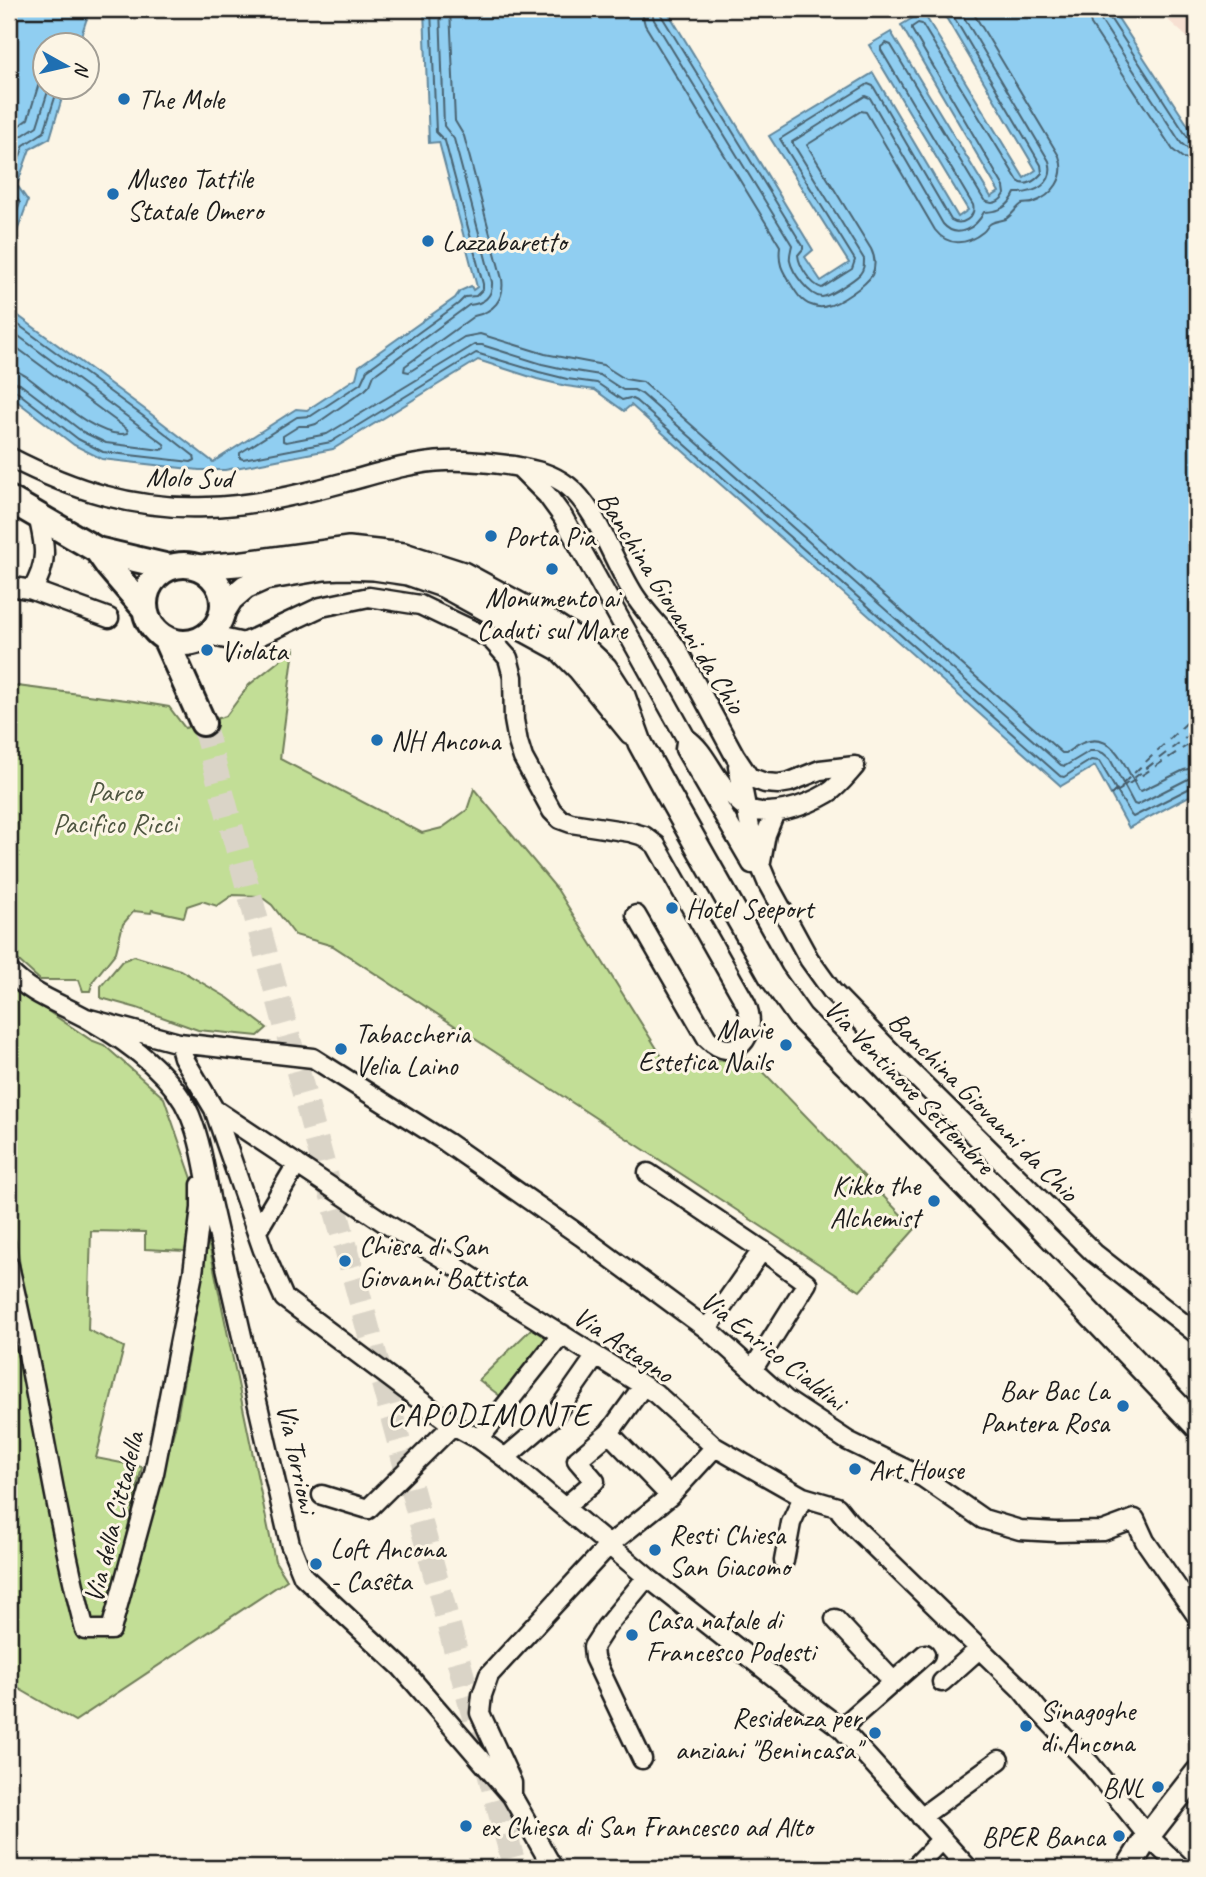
<svg xmlns="http://www.w3.org/2000/svg" width="1206" height="1877" viewBox="0 0 1206 1877" font-family="Caveat,sans-serif">
<style>
.built{fill:#f7e0d2}
.green{fill:#c2de96;stroke:#6f7d59;stroke-width:2}
.water{fill:#90cef1;stroke:#62879c;stroke-width:2}
.lines{fill:none;stroke-linecap:round;stroke-linejoin:round}
.shore{stroke:#4a6371;stroke-width:2}
.ferry{stroke:#455a67;stroke-width:2;stroke-dasharray:9 7;stroke-linecap:butt}
.secondary-tunnel{stroke:#dad4c7;stroke-width:24;stroke-dasharray:24 12;stroke-linecap:butt}
.minor-casing{stroke:#1c1c1c;stroke-width:23}
.tertiary-casing{stroke:#1c1c1c;stroke-width:28}
.secondary-casing{stroke:#1c1c1c;stroke-width:30}
.minor{stroke:#fcf5e5;stroke-width:18}
.tertiary{stroke:#fcf5e5;stroke-width:23}
.secondary{stroke:#fcf5e5;stroke-width:24}
.poi-dot{fill:#1f6fb2;stroke:#fcf5e5;stroke-width:2.5}
.labels{text-anchor:middle;stroke-width:6;stroke-linejoin:round;paint-order:stroke}
.poi-label{font-size:28px;fill:#1c1c1c;stroke:#fcf5e5;text-anchor:start}
.street-label{font-size:28px;fill:#1c1c1c;stroke:#fcf5e5}
.park-label{font-size:28px;fill:#4e5641;stroke:#fcf5e5}
.quarter-label{font-size:32px;letter-spacing:2px;fill:#1c1c1c;stroke:#fcf5e5}
</style>
<rect width="100%" height="100%" fill="#fcf5e5"/>
<filter id="ink" filterUnits="userSpaceOnUse"><feTurbulence type="fractalNoise" baseFrequency=".0143" numOctaves="2"/><feDisplacementMap in="SourceGraphic" scale="14" xChannelSelector="R" yChannelSelector="G"/><feConvolveMatrix kernelMatrix="1 2 1 2 8 2 1 2 1" color-interpolation-filters="sRGB"/></filter>
<g filter="url(#ink)">
<path class="built" d="M1156 9H1197V46Z"/>
<path class="green" d="M294 649 280 759 422 833 442 828 467 810 474 789 557 889 666 1063 751 1059 915 1229 860 1291 333 946 295 935 272 905 260 896 233 895 217 906 202 901 187 906 184 917 152 910 151 913 134 911 123 924 116 952 93 981 90 991H83L79 980H40L9 952V685L134 701 169 707 185 728 226 716 249 685Z
M134 956 180 970 228 998 267 1028 258 1036 198 1030 137 1008 101 998V986L122 961Z
M9 985 91 1040 104 1045 164 1098 196 1190 185 1251 145 1249V1232L91 1231 88 1330 124 1347 96 1458 142 1467 106 1622 89 1620 28 1321 17 1245 9 1218Z
M206 1230 275 1561 287 1580 75 1721 9 1683V1317L80 1638 117 1639 176 1424 201 1283Z
M534 1326 550 1337 500 1396 479 1380Z"/>
<path class="water" d="M9 9H90L78 45 46 46V88H65L50 138 30 149 17 185 28 201 9 254Z
M424 9H666L813 250 805 257 821 281 849 263 769 136 873 73 958 217 968 210 869 45 891 32 991 197 999 192 901 25 923 12 1024 178 1036 170 941 9H1112L1197 139V792L1129 828 1095 766 1061 786 631 405 624 411 595 390 566 386 537 379 478 360 333 449 225 470H199L102 459 74 445 9 395V309L147 411 213 462 296 409 307 410 356 378 359 366 455 298 460 291 471 286 473 290 477 287 439 142 429 143Z"/>
<g class="lines">
<path class="shore" d="M431 9 436 132 445 141 483 284V289L476 296 465 297 458 304 367 370 361 383 311 416 297 417 240 453V458L243 459 331 442 476 353 539 372 567 379 597 383 622 400 630 398 636 401 1060 776 1064 777 1091 760 1099 761 1131 815 1133 817 1192 787H1197
M440 9 444 126 454 139 492 282C493 297 483 304 469 305L374 375 370 385 365 390 316 424 309 426H299L283 436V441L286 442 327 434 474 345H482L542 364 569 370 600 375 623 390H634L642 394 1061 765 1065 766 1090 751H1097L1103 753 1110 759 1134 804 1137 805 1188 779 1197 778
M450 9 455 121 464 136 502 279C505 300 493 312 474 316L405 366 404 371 409 372 464 337 480 334 545 354 603 365 625 379 643 382 1062 753H1066C1072 749 1078 744 1085 742 1115 732 1127 770 1138 790L1141 791 1184 770 1197 767
M641 9 645 25 780 246C778 265 782 270 792 286 797 294 802 302 811 305 816 307 822 308 827 306 839 304 866 285 872 275 876 266 875 257 871 249L807 145 861 111 866 112 935 230C948 247 967 245 983 232 986 230 987 226 990 224 994 221 1001 221 1006 219 1012 215 1017 207 1022 204 1025 203 1029 204 1032 203 1053 196 1067 177 1059 156L971 9
M651 9 654 20 792 245C791 250 789 256 790 261 792 272 810 297 822 297 830 296 854 280 860 274 864 269 864 265 864 259L792 142 865 96 870 98 943 224C957 240 976 228 984 212 999 212 1009 207 1015 193 1034 194 1056 184 1049 161L959 9
M660 9 661 15 803 246V249L798 255C799 266 811 285 822 288L852 269 855 260 780 139 868 84 873 86 951 220C962 227 976 217 973 205L881 50V47L886 43 891 45 984 200C992 206 1000 202 1005 194L1004 187 912 30V27L918 23 922 24 1018 181C1026 188 1036 180 1042 173L1041 165 949 9
M1088 9 1091 25 1173 150 1183 158 1197 161
M1098 9 1100 19 1181 143 1188 149 1197 151
M1107 9 1108 15 1188 138 1192 141 1197 142
M9 133 28 119 40 80 46 71
M9 161 17 139 37 126 49 88
M9 234 20 203 11 188V182L24 145 44 132 58 88
M9 318 143 416 194 456 195 460 191 462 103 452 78 439 16 391 9 390
M9 329 164 444 165 448 161 450 106 443 83 432 20 384 9 381
M9 342 127 429 128 433C100 442 49 392 26 376L19 372 9 371"/>
<path class="ferry" d="M1121 788 1197 729
M1115 793 1197 739
M1111 795 1197 713"/>
<path class="secondary-tunnel" d="M203 723 515 1868"/>
<defs>
<path id="minor" d="M9 457C73 490 134 510 207 507 252 506 298 495 342 483 376 474 411 462 446 461 469 460 492 463 514 466 535 470 551 473 568 486 598 509 615 568 637 599 649 617 665 631 677 649L735 756 749 777 765 783 778 784 790 782 820 770 855 766
M519 467 547 495 563 517 686 738C703 749 710 769 723 785 729 792 737 802 745 807 768 820 808 805 828 793 838 787 847 775 855 766
M9 586 32 590 109 618
M32 590C49 563 45 545 38 516
M208 635 244 643 321 607 369 597 420 605 491 639 508 658 513 677 514 720 518 742 523 758 552 811 560 819 571 823 630 832 644 836 656 845 746 1004C760 1036 734 1066 707 1038L636 915
M686 742 685 749 752 864
M738 766 755 853 768 884 809 959 832 991 909 1070 1094 1253 1197 1334
M761 862 766 834 775 812
M9 971C30 994 59 1003 86 1018 125 1040 172 1073 190 1115 201 1142 205 1170 210 1198L290 1544 303 1576 401 1667 512 1796 553 1868
M86 1018 179 1043 313 1058 446 1142 581 1236 707 1329 786 1400 848 1441 924 1478 983 1519 1020 1530 1056 1532 1103 1531 1135 1519 1145 1541 1197 1616
M179 1043 183 1057 214 1109 263 1250 284 1298 453 1425 479 1439 505 1458 647 1577 797 1695 841 1728 968 1868
M214 1109 385 1223 449 1262 508 1301 655 1393 715 1447 803 1497 837 1507 849 1522 1021 1689 1039 1711 1090 1764 1148 1836 1181 1868
M648 1173 762 1250
M257 1231 297 1164
M9 1266C30 1354 44 1442 62 1530 69 1564 76 1597 85 1630H111L154 1473 193 1273 201 1208V1185
M707 1329 762 1250 807 1283 753 1369
M609 1433 670 1496
M479 1439 562 1334
M505 1458 554 1416 596 1356
M322 1495 368 1509 453 1425
M565 1507 595 1481 577 1460 609 1433 643 1386
M784 1561 791 1523 803 1497
M835 1619 893 1681
M942 1682 979 1649
M841 1728 925 1654
M642 1759 594 1658 593 1647 606 1627 647 1577
M512 1793V1783L480 1713 482 1695 489 1675 609 1545 670 1496 715 1447
M921 1817 999 1760
M914 1868 942 1839"/>
<path id="tertiary" d="M199 567 237 564 349 549 404 555 463 574 542 617 571 636 605 668 623 696 640 743 664 787 771 976 800 1017 1043 1265 1197 1426
M223 612 231 599 245 587 265 578 324 568 342 567 374 568 408 573 443 585 560 649 579 668 631 732
M1128 1868 1148 1836 1197 1773"/>
<path id="secondary" d="M9 499 97 550 169 567
M97 550 109 567 144 608
M145 604a39 39 0 1 1 78 0a39 39 0 1 1-78 0Z
M165 638 203 723"/>
</defs>
<use href="#minor" class="minor-casing"/>
<use href="#tertiary" class="tertiary-casing"/>
<use href="#secondary" class="secondary-casing"/>
<use href="#minor" class="minor"/>
<use href="#tertiary" class="tertiary"/>
<use href="#secondary" class="secondary"/>
</g>
</g>
<g class="poi-dot">
<circle cx="124" cy="99" r="7"/>
<circle cx="113" cy="194" r="7"/>
<circle cx="428" cy="241" r="7"/>
<circle cx="491" cy="536" r="7"/>
<circle cx="552" cy="569" r="7"/>
<circle cx="207" cy="650" r="7"/>
<circle cx="377" cy="740" r="7"/>
<circle cx="672" cy="908" r="7"/>
<circle cx="786" cy="1045" r="7"/>
<circle cx="341" cy="1049" r="7"/>
<circle cx="934" cy="1201" r="7"/>
<circle cx="345" cy="1261" r="7"/>
<circle cx="1123" cy="1406" r="7"/>
<circle cx="855" cy="1469" r="7"/>
<circle cx="655" cy="1550" r="7"/>
<circle cx="316" cy="1564" r="7"/>
<circle cx="632" cy="1635" r="7"/>
<circle cx="1026" cy="1726" r="7"/>
<circle cx="875" cy="1733" r="7"/>
<circle cx="1158" cy="1787" r="7"/>
<circle cx="466" cy="1826" r="7"/>
<circle cx="1119" cy="1836" r="7"/>
</g>
<g class="labels">
<g class="poi-label">
<text x="138" y="109">The Mole</text>
<text x="127" y="188">Museo Tattile<tspan x="127" dy="32">Statale Omero</tspan></text>
<text x="442" y="251">Lazzabaretto</text>
<text x="505" y="546">Porta Pia</text>
<text x="552" y="607" text-anchor="middle">Monumento ai<tspan x="552" dy="32">Caduti sul Mare</tspan></text>
<text x="221" y="660">Violata</text>
<text x="391" y="750">NH Ancona</text>
<text x="686" y="918">Hotel Seeport</text>
<text x="772" y="1039" text-anchor="end">Mavie<tspan x="772" dy="32">Estetica Nails</tspan></text>
<text x="355" y="1043">Tabaccheria<tspan x="355" dy="32">Velia Laino</tspan></text>
<text x="920" y="1195" text-anchor="end">Kikko the<tspan x="920" dy="32">Alchemist</tspan></text>
<text x="359" y="1255">Chiesa di San<tspan x="359" dy="32">Giovanni Battista</tspan></text>
<text x="1109" y="1400" text-anchor="end">Bar Bac La<tspan x="1109" dy="32">Pantera Rosa</tspan></text>
<text x="869" y="1479">Art House</text>
<text x="669" y="1544">Resti Chiesa<tspan x="669" dy="32">San Giacomo</tspan></text>
<text x="330" y="1558">Loft Ancona<tspan x="330" dy="32">- Casêta</tspan></text>
<text x="646" y="1629">Casa natale di<tspan x="646" dy="32">Francesco Podesti</tspan></text>
<text x="1040" y="1720">Sinagoghe<tspan x="1040" dy="32">di Ancona</tspan></text>
<text x="861" y="1727" text-anchor="end">Residenza per<tspan x="861" dy="32">anziani "Benincasa"</tspan></text>
<text x="1144" y="1797" text-anchor="end">BNL</text>
<text x="480" y="1836">ex Chiesa di San Francesco ad Alto</text>
<text x="1105" y="1846" text-anchor="end">BPER Banca</text>
</g>
<g class="street-label">
<text transform="translate(189 477) rotate(1)" y="10">Molo Sud</text>
<text transform="translate(672 602) rotate(58)" y="10">Banchina Giovanni da Chio</text>
<text transform="translate(910 1086) rotate(46)" y="10">Via Ventinove Settembre</text>
<text transform="translate(984 1106) rotate(45)" y="10">Banchina Giovanni da Chio</text>
<text transform="translate(624 1344) rotate(34)" y="10">Via Astagno</text>
<text transform="translate(774 1350) rotate(38)" y="10">Via Enrico Cialdini</text>
<text transform="translate(298 1458) rotate(78)" y="10">Via Torrioni</text>
<text transform="translate(113 1517) rotate(-76)" y="10">Via della Cittadella</text>
</g>
<g class="park-label">
<text x="115" y="801">Parco<tspan x="115" dy="32">Pacifico Ricci</tspan></text>
</g>
<g class="quarter-label">
<text x="489" y="1425">CAPODIMONTE</text>
</g>
</g>
<rect width="1206" height="1877" fill="none" stroke="#fcf5e5" stroke-width="35"/>
<rect x="18" y="18" width="1171" height="1842" fill="none" stroke="#1c1c1c" stroke-width="2.5" filter="url(#ink)"/>
<g transform="translate(66 66) rotate(98)"><circle r="33" fill="#fcf5e5" stroke="#a29e95" stroke-width="2"/>
<path d="M0-5L12 26L0 18L-12 26Z" fill="#1f6fb2"/>
<text y="-10" font-size="19" font-weight="bold" text-anchor="middle" fill="#1c1c1c">N</text>
</g>
</svg>
